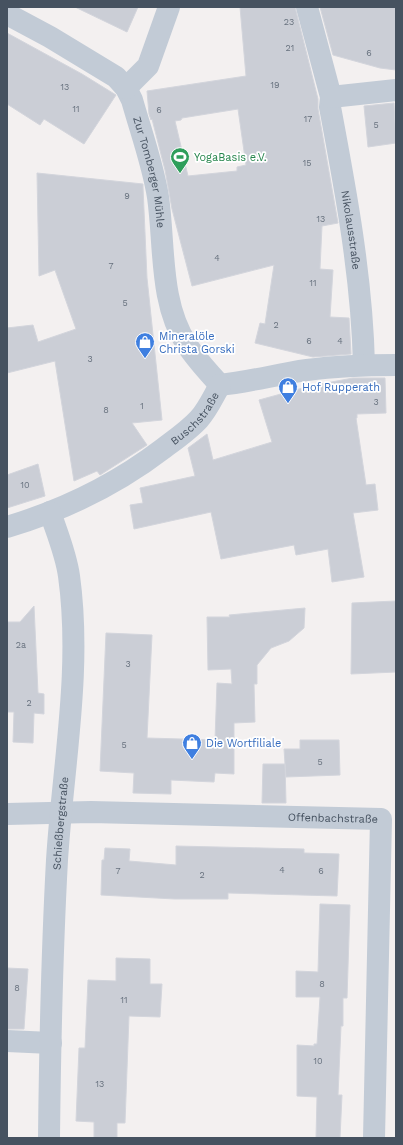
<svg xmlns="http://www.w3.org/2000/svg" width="403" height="1145" viewBox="0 0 403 1145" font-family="'Work Sans',sans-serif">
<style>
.building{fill:#cbced6;stroke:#d3d5dc;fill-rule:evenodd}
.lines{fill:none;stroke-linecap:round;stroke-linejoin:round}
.minor{stroke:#c2cbd6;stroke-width:22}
.labels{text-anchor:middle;stroke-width:3.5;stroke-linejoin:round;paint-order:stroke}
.number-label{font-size:9px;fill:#67717e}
.leisure-label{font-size:11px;fill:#27864d;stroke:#fff;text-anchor:start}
.street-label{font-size:11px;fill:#465260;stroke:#fff}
.shop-label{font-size:11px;fill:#366cbe;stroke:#fff;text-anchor:start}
</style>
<rect width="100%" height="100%" fill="#f3f0f0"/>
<path class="building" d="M75 7H138L127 32Z
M240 7H295L318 99V109L338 223 322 226 320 269 333 270 330 317 349 318 351 354 313 357 255 343 260 323 265 324 274 265 192 286 172 209 165 170 152 119 151 120 149 114 147 91 246 76ZM238 109 246 165 237 167V171L188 176 175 121 181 120 182 118Z
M320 7H396V70L380 68 333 55Z
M7 33 82 74 116 95 84 144 44 119 40 125 7 104Z
M394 103 396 143 368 147 364 106Z
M37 173 143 184V187L147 278 162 420 132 423 147 445 100 475 97 471 74 481 55 361 7 373V328L33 325 38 342 76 329 55 270 39 276Z
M353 378H385L386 413 357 414V418H356L366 485 375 484 378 510 353 513 364 577 332 582 328 549 296 555 294 545 221 559 211 512 134 529 130 505 143 503 140 488 195 476 188 448 207 434 213 460 272 442 259 400 310 386Z
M38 464 45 496 7 508V475Z
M396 601V672L351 674 352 603Z
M34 606 38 693 44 694V714L34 713 33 743 13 742 14 712H7V622H20Z
M305 608 304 628 289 641 271 648 257 665V684H254L255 722 234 723V774L215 773 214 782 171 780V794L133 793 134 773 100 771 106 633 152 635 147 738 215 740 217 683 232 684 231 669 208 670 207 617H230L229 615Z
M300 740H339L340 775 286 777 285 764 286 803H262L263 764H285L284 749H300Z
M176 846 304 849V853L339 854 337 896 228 893V899H175L101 895 102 860H104L105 848 130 849 129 861 176 865Z
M320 904 350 905 347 998H343V1026H341L338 1095H342L340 1138H316L317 1097 297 1096V1045L314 1046V1044H317L320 997H296V971L318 972Z
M116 958 150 959V984H162L160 1017 129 1016 125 1123H117V1138H94V1122L76 1121 79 1048H85L88 980 116 981Z
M7 968 28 969 24 1029H7Z"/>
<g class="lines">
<g class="minor">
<path id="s1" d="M307 7 331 97 330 107C346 192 362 278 364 365"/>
<path id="s2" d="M7 14 50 37 116 77 126 88 132 100C141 132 153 165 158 197 165 246 159 302 187 345 196 359 208 372 220 385"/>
<path d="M126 88 148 66 169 7"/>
<path d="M331 97 396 90"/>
<path d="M220 385C249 382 278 374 307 370 337 366 366 365 396 365"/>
<path id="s3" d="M7 527C64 510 117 484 164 448 176 439 189 430 199 419 208 409 213 397 220 385"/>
<path id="s4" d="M7 814 91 812 381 819 374 1138"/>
<path d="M7 1041 51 1043"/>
<path id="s5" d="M49 1138C50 1045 52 952 57 860 63 765 82 670 69 576 66 554 57 533 50 512"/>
</g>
</g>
<defs>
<symbol id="stadium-pin" viewBox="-11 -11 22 30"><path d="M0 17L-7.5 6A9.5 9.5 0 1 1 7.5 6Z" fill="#2e9e5b" stroke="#fff"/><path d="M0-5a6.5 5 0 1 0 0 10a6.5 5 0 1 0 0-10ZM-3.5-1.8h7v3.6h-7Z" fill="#fff"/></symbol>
<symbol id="shop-pin" viewBox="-11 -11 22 30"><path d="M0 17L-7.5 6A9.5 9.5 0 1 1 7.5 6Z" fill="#3f7fe0" stroke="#fff"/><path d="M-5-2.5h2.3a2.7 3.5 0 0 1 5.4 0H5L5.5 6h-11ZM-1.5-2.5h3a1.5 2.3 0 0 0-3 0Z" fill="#fff"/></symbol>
</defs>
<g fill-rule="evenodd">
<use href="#stadium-pin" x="169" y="146" width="22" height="30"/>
<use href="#shop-pin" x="134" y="331" width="22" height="30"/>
<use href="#shop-pin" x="277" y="376" width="22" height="30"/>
<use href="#shop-pin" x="181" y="732" width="22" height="30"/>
</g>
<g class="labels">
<g class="number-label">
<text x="289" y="25">23</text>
<text x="290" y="51">21</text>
<text x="369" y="56">6</text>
<text x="275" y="88">19</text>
<text x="65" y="90">13</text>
<text x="76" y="112">11</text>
<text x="159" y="113">6</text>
<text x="308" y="122">17</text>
<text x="376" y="128">5</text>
<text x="307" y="166">15</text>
<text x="127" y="199">9</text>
<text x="321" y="222">13</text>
<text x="217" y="261">4</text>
<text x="111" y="269">7</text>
<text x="313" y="286">11</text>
<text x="125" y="306">5</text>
<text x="276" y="328">2</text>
<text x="309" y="344">6</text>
<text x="340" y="344">4</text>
<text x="90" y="362">3</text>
<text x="376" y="405">3</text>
<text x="142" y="409">1</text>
<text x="106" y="413">8</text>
<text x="25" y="488">10</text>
<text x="21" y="648">2a</text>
<text x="128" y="667">3</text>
<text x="29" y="706">2</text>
<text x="124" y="748">5</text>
<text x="320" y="765">5</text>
<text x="282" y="873">4</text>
<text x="118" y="874">7</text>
<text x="321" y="874">6</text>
<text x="202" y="878">2</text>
<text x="322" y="987">8</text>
<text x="17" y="991">8</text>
<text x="124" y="1003">11</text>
<text x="318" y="1064">10</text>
<text x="100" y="1087">13</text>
</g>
<g class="leisure-label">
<text x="194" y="161">YogaBasis e.V.</text>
</g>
<g class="street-label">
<text dy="4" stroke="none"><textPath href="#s2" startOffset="229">Zur Tomberger Mühle</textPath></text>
<text dy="4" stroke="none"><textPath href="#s1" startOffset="228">Nikolausstraße</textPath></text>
<text dy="4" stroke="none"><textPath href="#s3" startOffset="220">Buschstraße</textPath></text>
<text dy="4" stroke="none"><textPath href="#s4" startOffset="326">Offenbachstraße</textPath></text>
<text dy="4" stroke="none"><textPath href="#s5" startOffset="315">Schießbergstraße</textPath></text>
</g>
<g class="shop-label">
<text x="159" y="340">Mineralöle<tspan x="159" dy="13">Christa Gorski</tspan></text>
<text x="302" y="391">Hof Rupperath</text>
<text x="206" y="747">Die Wortfiliale</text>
</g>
</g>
<rect width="403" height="1145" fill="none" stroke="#465260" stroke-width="16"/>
</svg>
